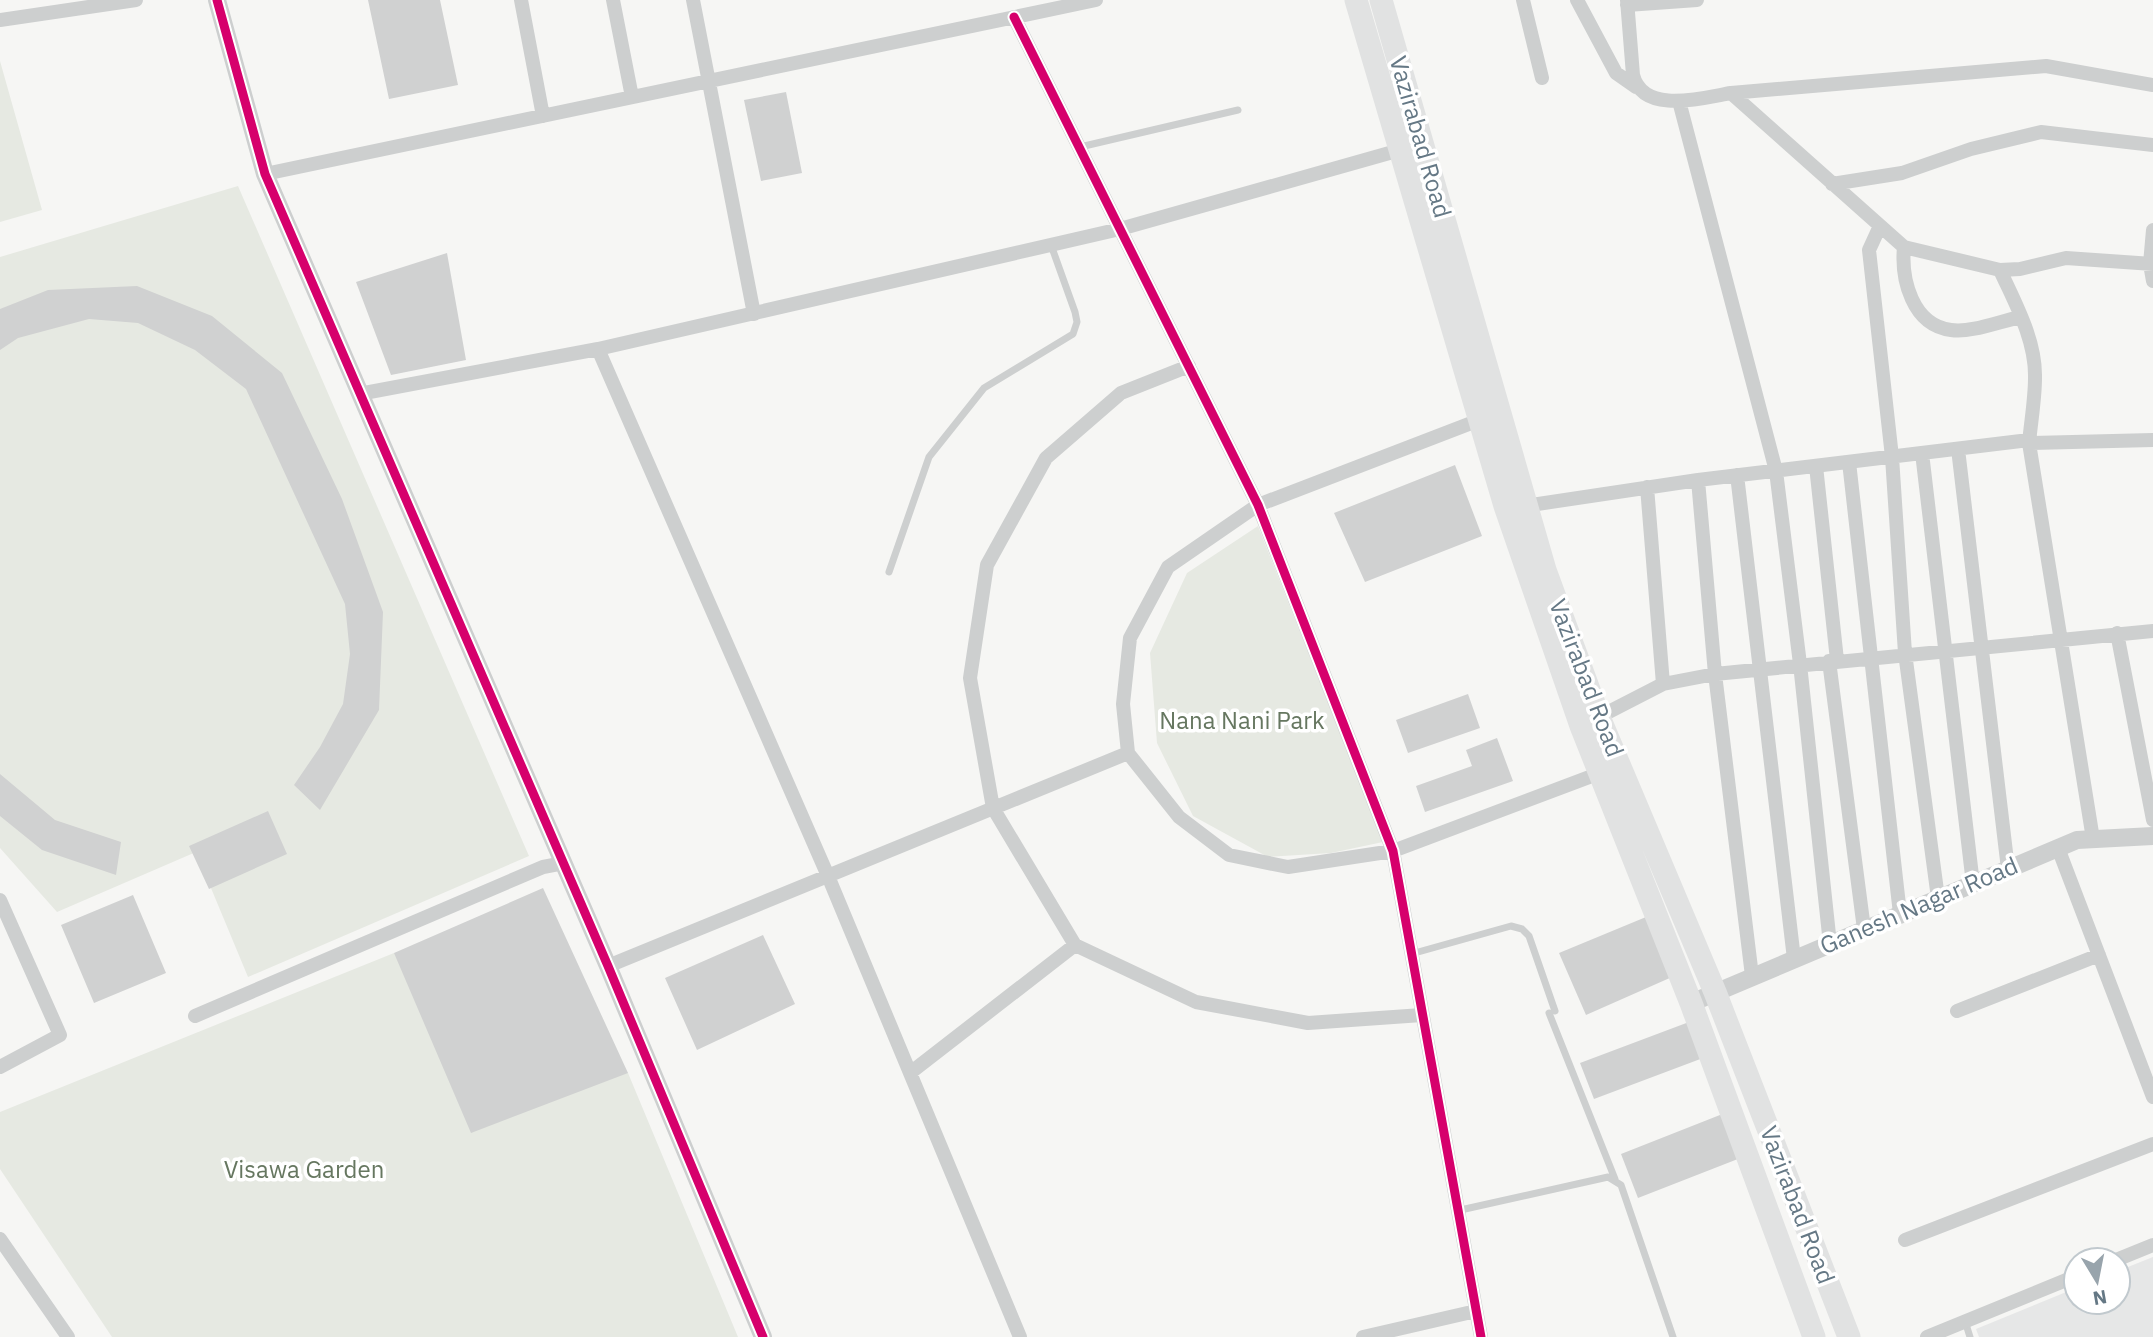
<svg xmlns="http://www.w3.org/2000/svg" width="2153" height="1337" viewBox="0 0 2153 1337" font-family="'IBM Plex Sans',sans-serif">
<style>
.built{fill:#e6e7e7}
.green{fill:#e6e9e2}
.building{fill:#d0d1d1}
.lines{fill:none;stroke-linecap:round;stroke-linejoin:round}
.service{stroke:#cdcfcf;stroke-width:7}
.minor{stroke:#cdcfcf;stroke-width:14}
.tertiary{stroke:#cdcfcf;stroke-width:18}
.primary{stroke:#e1e2e2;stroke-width:23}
.cycleway-casing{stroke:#fff;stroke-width:13}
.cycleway{stroke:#d6006c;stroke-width:9}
.labels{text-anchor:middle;stroke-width:7;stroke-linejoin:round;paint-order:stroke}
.street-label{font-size:24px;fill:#657885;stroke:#fff}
.park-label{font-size:24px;fill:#667760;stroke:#fff}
</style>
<rect width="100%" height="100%" fill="#f6f6f4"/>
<path class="built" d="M2153 1257V1337H1979L1976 1329 2076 1288V1302H2118V1271Z"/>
<path class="green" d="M0 61 42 210 0 222Z
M238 186 529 856 248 977 196 852 57 912 0 848V257Z
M1258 526 1383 842 1331 853 1268 857 1193 816 1157 743 1150 653 1187 573Z
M394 953 628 1073 738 1337H112L0 1169V1112Z"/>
<path class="building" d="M368 0H440L458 85 389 99Z
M786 92 802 173 761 181 744 100Z
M447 253 466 360 391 375 356 282Z
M137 286 212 316 282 373 342 499 383 612 379 710 320 810 294 785 320 747 343 704 350 654 345 604 246 389 195 350 138 323 89 319 18 338 0 350V309L48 290Z
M1455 465 1482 536 1365 582 1334 513Z
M1468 694 1480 728 1408 753 1396 720Z
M1497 738 1513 781 1425 812 1416 786 1472 766 1466 750Z
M0 774 55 820 121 842 116 875 42 850 0 816Z
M268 811 287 854 209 889 189 846Z
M543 888 628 1073 471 1133 394 953Z
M133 895 166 973 94 1003 61 925Z
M1646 917 1672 977 1586 1015 1559 953Z
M763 935 795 1004 697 1050 665 978Z
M1689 1022 1703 1058 1594 1099 1580 1063Z
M1725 1113 1743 1157 1638 1198 1621 1154Z"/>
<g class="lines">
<path class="service" d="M1080 147 1238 110
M889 572 929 457 984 388 1073 334 1077 322 1075 312 1051 245
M1411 954 1511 926 1522 929 1529 936 1555 1011
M1549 1013 1615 1179
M1456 1211 1608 1177 1621 1185 1673 1337
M1965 1321 1970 1337"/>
<path class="minor" d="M521 0 543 116
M613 0 632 97
M693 0 754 314
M1523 0 1542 78
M1577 0 1616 73 1636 87
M1627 0 1633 75C1643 115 1702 98 1731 93L1904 247 2000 270C2015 303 2036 340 2035 378 2035 399 2031 421 2029 443L2093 839
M1627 5 1697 0
M1014 17 1258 505 1393 851 1481 1337
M0 20 136 0
M1731 93 2046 66 2153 85
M1679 101 1776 471 1800 664 1830 944
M265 174 1096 0
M1832 184 1902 173 1971 149 2041 132 2153 145
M1880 226 1869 250 1892 457 1905 653 1938 898
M2153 230 2150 264 2153 281
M1904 247C1901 279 1912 325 1951 330 1972 333 2000 321 2021 317
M2000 270 2020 269 2066 258 2153 264
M598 349 828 876 1020 1337
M1189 366 1121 393 1046 458 987 565 970 678 993 808 1075 945 1196 1002 1308 1023 1422 1015
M359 394 598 349 1120 229 1400 150
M1487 417 1258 505 1168 567 1130 638 1123 704 1128 753 1179 817 1229 855 1288 867 1393 851 1600 773
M2029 443 2153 440
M1958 449 2008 869
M1922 453 1973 884
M1849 462 1900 914
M1816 466 1837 660
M1737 475 1794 959
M1698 480 1715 674 1752 976
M1647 487 1663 684
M1524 506 1698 480 2029 440
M2117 633 2153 820
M1829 661 1864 929
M1593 720 1663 684 1715 674 2153 631
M2058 848 2153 1097
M0 900 60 1035 0 1067
M608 966 1128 753
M1957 1011 2099 955
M195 1016 543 867 564 863
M910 1073 1075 945
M0 1239 68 1337
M1905 1240 2153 1144
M2116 1260 2153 1245
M1363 1337 1476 1311
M1927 1337 2076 1276"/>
<path class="tertiary" d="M217 0 265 174 608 966 763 1337
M1691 1003 2077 840 2153 836"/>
<path class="primary" d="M1356 0 1505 506 1581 726 1691 1003 1814 1337
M1381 0 1545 570 1599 717 1715 992 1849 1337"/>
<defs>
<path id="cycleway" d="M217 0 265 174 608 966 763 1337
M1014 17 1258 505 1393 851 1481 1337"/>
</defs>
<use href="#cycleway" class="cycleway-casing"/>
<use href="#cycleway" class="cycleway"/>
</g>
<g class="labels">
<g class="street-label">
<text transform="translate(1420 137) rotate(74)" y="8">Vazirabad Road</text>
<text transform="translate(1586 678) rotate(69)" y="8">Vazirabad Road</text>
<text transform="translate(1919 906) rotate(-23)" y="8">Ganesh Nagar Road</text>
<text transform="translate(1797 1205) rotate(69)" y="8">Vazirabad Road</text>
</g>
<g class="park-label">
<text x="1242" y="729">Nana Nani Park</text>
<text x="304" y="1178">Visawa Garden</text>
</g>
</g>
<g transform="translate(2097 1281) rotate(170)"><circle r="33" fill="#ffffff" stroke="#c1c9ce" stroke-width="2"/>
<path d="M0-5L12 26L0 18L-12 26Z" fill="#98a4ac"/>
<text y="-10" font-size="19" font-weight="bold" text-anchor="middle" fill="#657885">N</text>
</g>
</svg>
